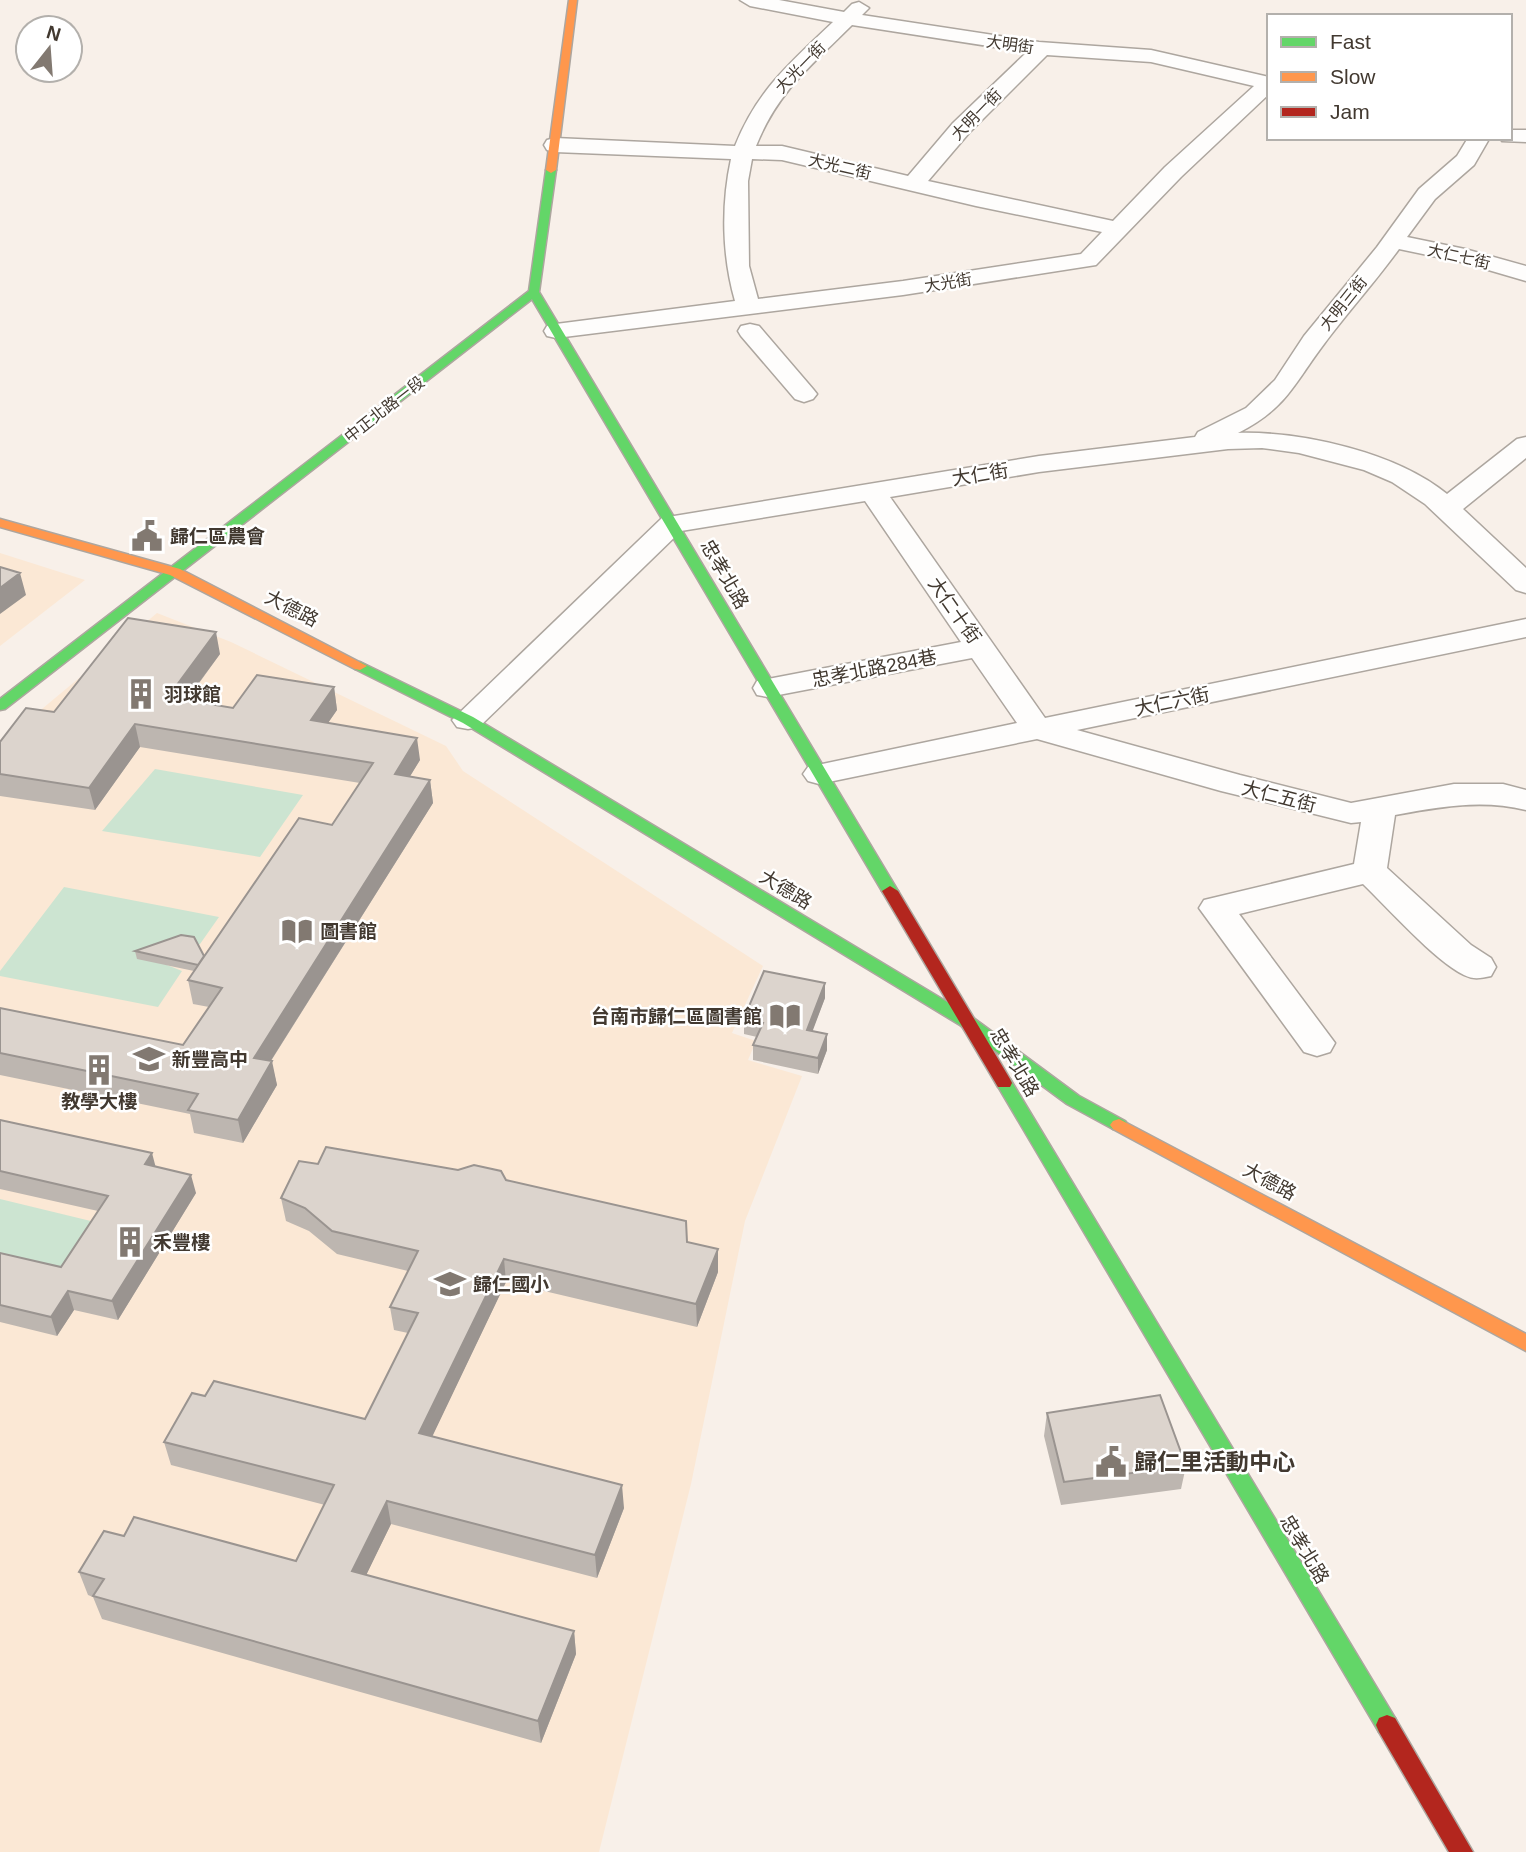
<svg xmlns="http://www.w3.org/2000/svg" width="1526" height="1852" viewBox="0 0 1526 1852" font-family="Arial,'Noto Sans TC',sans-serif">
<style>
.built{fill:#fbe8d5}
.green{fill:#cce4d1}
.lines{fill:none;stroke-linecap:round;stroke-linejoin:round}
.street-casing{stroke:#ada69f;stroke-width:3}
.fast-casing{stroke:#ada69f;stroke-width:3}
.slow-casing{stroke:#ada69f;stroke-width:3}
.jam-casing{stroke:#ada69f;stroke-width:3}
.street{fill:#fefdfc;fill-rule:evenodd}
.fast{fill:#63d668;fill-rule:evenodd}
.slow{fill:#ff974d;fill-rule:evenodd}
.jam{fill:#b3261e;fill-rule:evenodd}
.wall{fill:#bdb6b0}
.shaded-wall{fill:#9a9490}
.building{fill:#dcd4cd;stroke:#9a9490;stroke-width:2}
.labels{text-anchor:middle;stroke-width:5;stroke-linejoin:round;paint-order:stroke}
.far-street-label{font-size:16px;fill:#423930;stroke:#fff}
.street-label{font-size:19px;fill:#423930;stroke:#fff}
.poi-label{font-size:19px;font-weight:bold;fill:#423930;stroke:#fff;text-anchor:start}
.near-poi-label{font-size:23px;font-weight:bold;fill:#423930;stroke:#fff;text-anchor:start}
</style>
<rect width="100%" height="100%" fill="#f8f0e9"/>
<path class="built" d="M0 553 85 580 0 646Z
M157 613 231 642 446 746 463 771 763 966 732 1033 756 1041 748 1060 802 1076 745 1221 691 1484 599 1852H0V744Z"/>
<path class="green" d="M155 769 303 795 260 857 102 831Z
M64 887 219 917 200 944 167 965 182 971 158 1007 0 976V971Z
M0 1199 99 1223 63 1277 0 1262Z"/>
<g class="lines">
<defs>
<path id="street" d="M740 0H779L844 12 852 4 859 2 869 8 862 15 1039 42 1151 50 1269 77V94L1181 177 1096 265 903 295 556 338 547 336 544 331 547 326 556 324 735 301C722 256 721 205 731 159L555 152 547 150 544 145 547 140 555 138 735 146C758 89 790 63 833 22L750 6ZM852 25 1027 52 953 123 908 176 782 146H756C778 91 811 66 852 25ZM1047 55 1151 62 1254 86 1165 167 1113 221 928 181 969 133ZM752 159 782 160 976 206 1102 232 1081 254 903 281 758 299 749 266 748 181Z
M1510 130H1526V142L1502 141 1501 138H1510Z
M1468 138 1489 139 1474 165 1435 199 1407 237 1465 249 1526 266V281L1461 262 1399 249C1375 282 1348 312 1324 344 1293 385 1287 408 1238 433 1303 431 1397 453 1447 494L1517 439 1526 437V458L1463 509 1526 568V593L1516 590 1425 504 1392 482 1364 470 1299 453 1262 448 1228 449 1039 472 890 497 1045 718 1526 619V637L1077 730 1240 775 1351 803 1454 784H1503L1526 790V810C1481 799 1440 807 1395 815L1387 868 1471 945 1491 958 1496 967 1491 976C1481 978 1474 980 1464 975 1434 960 1389 909 1363 884L1239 914 1335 1043 1330 1052 1317 1056 1304 1052 1199 908 1204 900 1354 864 1361 822 1351 823 1221 791 1037 739 819 784 808 781 803 774 808 767 1017 723 972 658 768 697 757 695 753 688 757 681 768 679 961 642 865 501 681 531 479 727 468 729 457 727 452 720 662 518 1039 456 1195 437 1198 432 1246 408 1275 380 1304 336 1377 247 1419 189 1457 156Z
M750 324 759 326 813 389 817 394 813 399 804 402 795 399 741 336 738 331 741 326Z"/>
<path id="fast" d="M551 167 556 170 539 292 898 891 895 895H885L882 891 532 299 5 709 0 710V699L529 291 546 170Z
M360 662 473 717 972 1017 1079 1096 1125 1121 1128 1125 1125 1129H1113L1067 1104 960 1025 463 723 355 669 353 666Z
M1004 1077 1010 1079 1395 1718 1398 1725 1395 1732 1387 1735 1379 1732 996 1083 998 1079Z"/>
<path id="slow" d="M569 0H577L556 170 551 173 546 170Z
M0 519 180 569 367 666 360 670 355 669 170 575 0 527Z
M1119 1119 1526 1334V1351L1113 1129 1110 1125 1113 1121Z"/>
<path id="jam" d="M890 886 898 891 1010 1079 1012 1083 1010 1087H998L882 891Z
M1387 1715 1395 1718 1473 1852H1449L1379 1732 1376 1725 1379 1718Z"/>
</defs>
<use href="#street" class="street-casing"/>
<use href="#fast" class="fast-casing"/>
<use href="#slow" class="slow-casing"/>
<use href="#jam" class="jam-casing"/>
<use href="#street" class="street"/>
<use href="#fast" class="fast"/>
<use href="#slow" class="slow"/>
<use href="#jam" class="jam"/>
</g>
<path class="wall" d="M220 654 187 700 233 708 334 687 337 710 328 723 420 760 410 776 430 780 433 803 271 1061 277 1085 243 1143 194 1133 190 1114 0 1075V1008L183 1045 209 1007 193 1004 188 980 194 971 137 959 135 951 204 956 332 825 360 783 140 747 95 810 0 796V742L54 712Z
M825 983V998L812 1031 827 1034V1050L818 1074 753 1060V1045L757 1037 744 1034V1018Z
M0 1120 155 1167 196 1193 118 1320 74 1310 57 1336 0 1322V1253L61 1267 98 1211 0 1189Z
M318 1164 506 1180 687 1242 718 1272 697 1327 506 1282 432 1436 624 1508 597 1578 391 1524 366 1575 574 1631 576 1654 541 1743 102 1619 93 1597 88 1595 79 1572 124 1536 296 1561 325 1505 171 1465 164 1442 205 1396 365 1419 408 1333 394 1330 390 1307 408 1271 337 1254 309 1231 286 1221 281 1198Z
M1047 1413 1186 1466 1181 1489 1061 1505 1044 1436Z"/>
<path class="shaded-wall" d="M20 573 26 595 0 614V588Z
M216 632 220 654 172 719 168 697Z
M334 687 337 710 314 743 311 720Z
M135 724 140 747 95 810 89 788Z
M417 738 420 760 398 796 395 774Z
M430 780 433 803 258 1081 254 1058Z
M825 983V998L807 1046V1030Z
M827 1034V1050L818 1074V1058Z
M272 1061 277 1085 243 1143 238 1120Z
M152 1153 157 1172 145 1164Z
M191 1175 196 1193 118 1320 112 1301Z
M718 1249V1272L697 1327 696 1304Z
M504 1259 506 1282 423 1456 419 1433Z
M68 1291 74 1310 57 1336 51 1317Z
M622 1485 624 1508 597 1578 595 1555Z
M387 1501 391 1524 357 1594 352 1571Z
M574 1631 576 1654 541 1743 538 1721Z"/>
<path class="building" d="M0 567 20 573 0 588Z
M128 618 216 632 168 697 233 708 257 675 334 687 311 720 417 738 395 774 430 780 254 1058 272 1061 238 1120 188 1110 198 1094 0 1053V1008L183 1045 222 988 188 980 299 818 332 825 373 763 135 724 89 788 0 774V742L26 708 54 712Z
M181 935 194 937 204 956 198 965 135 951Z
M764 971 825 983 807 1030 827 1034 818 1058 753 1045 763 1023 744 1018Z
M0 1120 152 1153 145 1164 191 1175 112 1301 68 1291 51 1317 0 1305V1253L61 1267 108 1196 0 1171Z
M326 1147 458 1170 474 1165 501 1171 506 1180 686 1221 687 1242 718 1249 696 1304 504 1259 419 1433 622 1485 595 1555 387 1501 352 1571 574 1631 538 1721 93 1596 104 1579 79 1572 104 1531 124 1536 134 1517 296 1561 334 1485 164 1442 192 1393 205 1396 214 1381 365 1419 418 1313 390 1307 418 1251 332 1231 305 1208 281 1198 299 1161 318 1164Z
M1160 1395 1186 1466 1064 1482 1047 1413Z"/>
<defs>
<symbol id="civic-bare" viewBox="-9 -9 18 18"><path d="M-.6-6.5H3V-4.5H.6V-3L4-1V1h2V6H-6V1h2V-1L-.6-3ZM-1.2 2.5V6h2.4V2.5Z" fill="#827971" stroke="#fff" stroke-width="2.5" paint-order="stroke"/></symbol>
<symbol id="building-bare" viewBox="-9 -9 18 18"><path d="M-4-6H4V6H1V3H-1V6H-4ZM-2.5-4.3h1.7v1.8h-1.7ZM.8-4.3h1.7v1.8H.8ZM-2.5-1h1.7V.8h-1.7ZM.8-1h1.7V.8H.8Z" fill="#827971" stroke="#fff" stroke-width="2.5" paint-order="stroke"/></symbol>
<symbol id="library-bare" viewBox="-9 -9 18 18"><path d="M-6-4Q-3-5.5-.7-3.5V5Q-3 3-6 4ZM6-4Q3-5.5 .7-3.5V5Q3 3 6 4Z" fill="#827971" stroke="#fff" stroke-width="2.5" paint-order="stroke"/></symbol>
<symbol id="school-bare" viewBox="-9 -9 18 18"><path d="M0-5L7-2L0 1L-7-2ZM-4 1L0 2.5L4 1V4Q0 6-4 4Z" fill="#827971" stroke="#fff" stroke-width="2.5" paint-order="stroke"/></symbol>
</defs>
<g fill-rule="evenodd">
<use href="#civic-bare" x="125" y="514" width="44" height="44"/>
<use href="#building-bare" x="119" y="672" width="44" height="44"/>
<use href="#library-bare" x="275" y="909" width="44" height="44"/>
<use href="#library-bare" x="763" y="994" width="44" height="44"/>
<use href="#school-bare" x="127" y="1037" width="44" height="44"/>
<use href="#building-bare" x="77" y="1048" width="44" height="44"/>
<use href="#building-bare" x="108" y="1220" width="44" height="44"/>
<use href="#school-bare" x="428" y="1262" width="44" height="44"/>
<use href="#civic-bare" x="1089" y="1440" width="44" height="44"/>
</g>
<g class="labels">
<g class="far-street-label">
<text transform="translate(1010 44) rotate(8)" y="6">大明街</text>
<text transform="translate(800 67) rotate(-46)" y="6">大光一街</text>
<text transform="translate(976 114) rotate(-46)" y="6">大明一街</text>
<text transform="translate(840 166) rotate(13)" y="6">大光二街</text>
<text transform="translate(1459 256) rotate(13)" y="6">大仁七街</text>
<text transform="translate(948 282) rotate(-9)" y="6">大光街</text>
<text transform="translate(1343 303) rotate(-51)" y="6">大明三街</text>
<text transform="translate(384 409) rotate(-38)" y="6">中正北路一段</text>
</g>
<g class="street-label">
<text transform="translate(980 474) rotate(-9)" y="7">大仁街</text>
<text transform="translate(725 574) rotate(60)" y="7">忠孝北路</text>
<text transform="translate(292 608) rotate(27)" y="7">大德路</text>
<text transform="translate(955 610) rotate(55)" y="7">大仁十街</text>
<text transform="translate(874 668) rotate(-11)" y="7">忠孝北路284巷</text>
<text transform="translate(1172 701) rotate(-12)" y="7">大仁六街</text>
<text transform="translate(1279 796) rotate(14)" y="7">大仁五街</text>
<text transform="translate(786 889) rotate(31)" y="7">大德路</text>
<text transform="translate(1015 1062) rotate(59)" y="7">忠孝北路</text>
<text transform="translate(1270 1181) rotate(28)" y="7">大德路</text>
<text transform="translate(1305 1549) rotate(59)" y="7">忠孝北路</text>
</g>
<g class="poi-label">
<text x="170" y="543">歸仁區農會</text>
<text x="164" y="701">羽球館</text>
<text x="320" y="938">圖書館</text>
<text x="762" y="1023" text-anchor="end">台南市歸仁區圖書館</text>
<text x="172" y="1066">新豐高中</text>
<text x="99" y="1108" text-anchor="middle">教學大樓</text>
<text x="153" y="1249">禾豐樓</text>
<text x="473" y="1291">歸仁國小</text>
</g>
<g class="near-poi-label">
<text x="1134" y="1470">歸仁里活動中心</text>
</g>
</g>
<rect x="1267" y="14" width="245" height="126" fill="#ffffff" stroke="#b3b0ac" stroke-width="2"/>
<rect x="1281" y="37" width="35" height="10" fill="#63d668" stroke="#b3b0ac" stroke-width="2"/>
<text x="1330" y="49" font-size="21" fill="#423930">Fast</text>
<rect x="1281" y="72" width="35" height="10" fill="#ff974d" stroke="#b3b0ac" stroke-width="2"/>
<text x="1330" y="84" font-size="21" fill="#423930">Slow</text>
<rect x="1281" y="107" width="35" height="10" fill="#b3261e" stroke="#b3b0ac" stroke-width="2"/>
<text x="1330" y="119" font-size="21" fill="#423930">Jam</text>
<g transform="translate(49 49) rotate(17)"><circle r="33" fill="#ffffff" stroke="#b3b0ac" stroke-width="2"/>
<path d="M0-5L12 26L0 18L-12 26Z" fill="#827971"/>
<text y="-10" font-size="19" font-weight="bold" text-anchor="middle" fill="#423930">N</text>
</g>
</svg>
